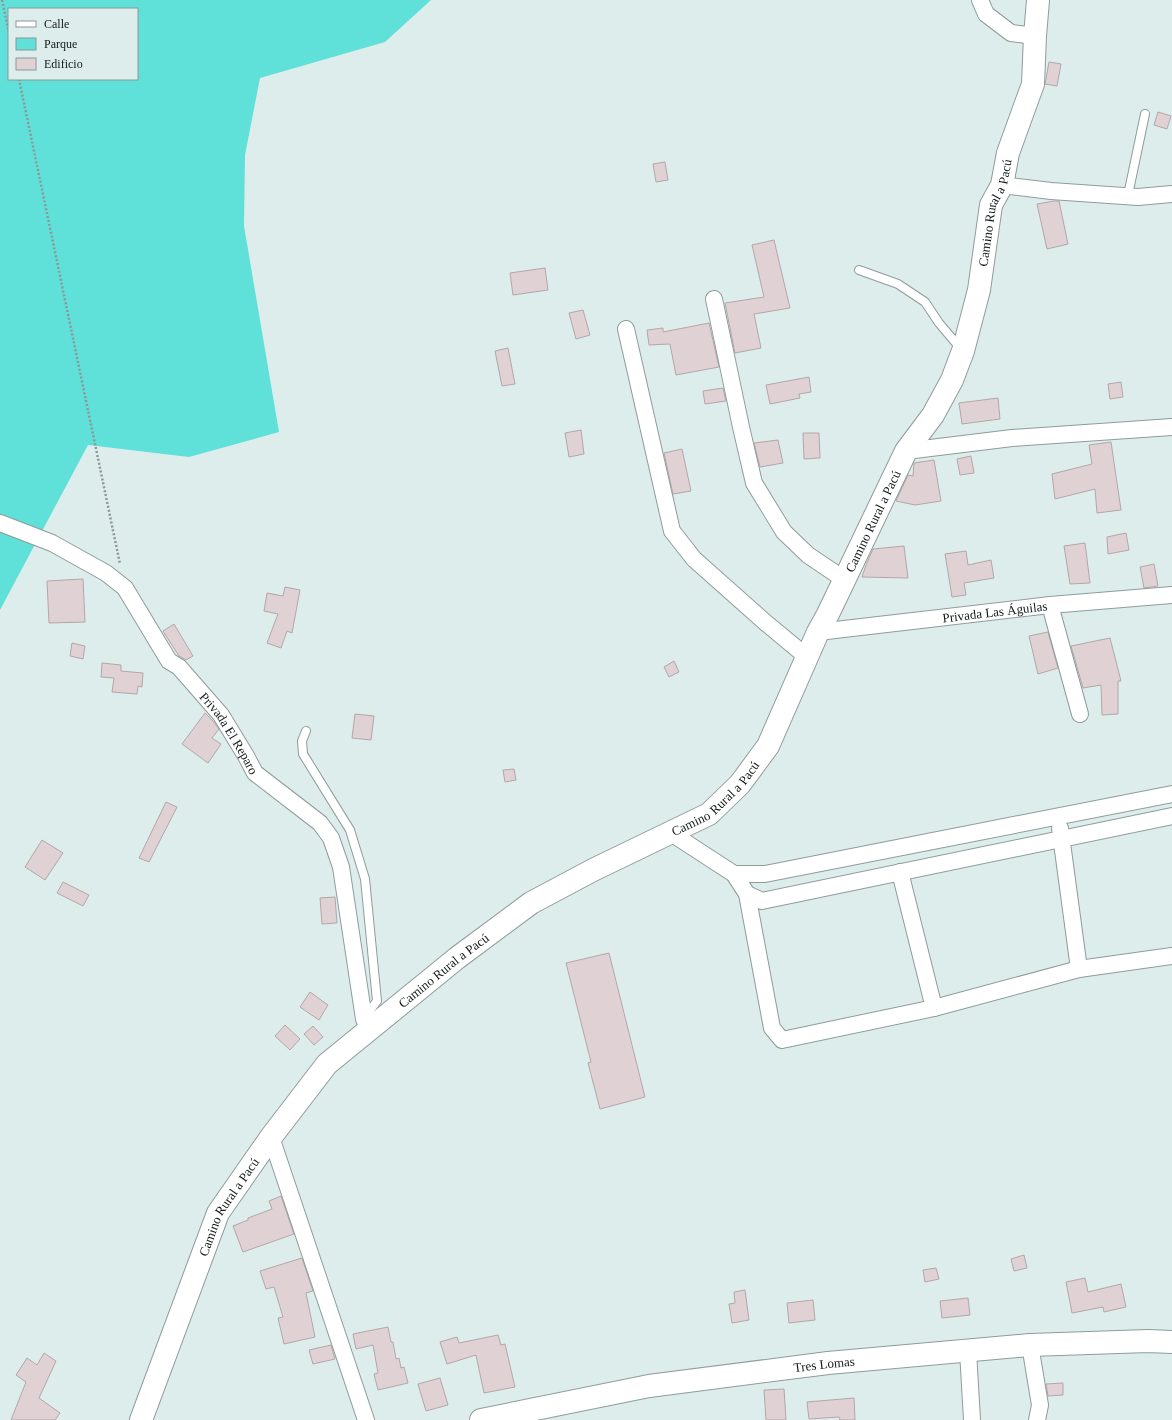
<svg xmlns="http://www.w3.org/2000/svg" width="1172" height="1420" viewBox="0 0 1172 1420" font-family="'Times New Roman',serif">
<style>
.green{fill:#5fe0d9;fill-rule:evenodd}
.building{fill:#e0d1d4;stroke:#b4a6a8}
.lines{fill:none;stroke-linecap:round;stroke-linejoin:round}
.lane-casing{stroke:#8e9c9b;stroke-width:10}
.street-casing{stroke:#8e9c9b;stroke-width:18}
.secondary-casing{stroke:#8e9c9b;stroke-width:24}
.path{stroke:#8d9898;stroke-width:2.5;stroke-dasharray:2 2;stroke-linecap:butt}
.lane{stroke:#fff;stroke-width:8}
.street{stroke:#fff;stroke-width:16}
.secondary{stroke:#fff;stroke-width:22}
.labels{text-anchor:middle;stroke-width:3.5;stroke-linejoin:round;paint-order:stroke}
.street-label{font-size:13px;fill:#131818;stroke:#ddedec}
</style>
<rect width="100%" height="100%" fill="#ddedec"/>
<path class="green" d="M0 0H431L385 42 260 78 245 155 244 226 279 432 189 457 88 445 0 610ZM9 9H137V79H9Z"/>
<path class="building" d="M1049 62 1061 64 1057 86 1045 84Z
M1158 112 1171 116 1167 129 1154 125Z
M665 162 668 180 656 182 653 164Z
M1054 201H1059L1068 244 1047 249 1037 204Z
M774 240 790 308 754 314 761 348 735 353 725 303 764 297 752 245Z
M545 268 548 290 513 295 510 273Z
M583 310 590 335 576 339 569 313Z
M709 323 719 367 676 375 670 344 649 345 647 330 663 328V332Z
M508 348 515 384 502 386 495 351Z
M809 377 811 392 799 394 800 398 770 404 766 385Z
M1121 382 1123 397 1110 399 1108 384Z
M723 388 726 401 705 404 703 391Z
M998 398 1000 419 962 424 959 403Z
M581 430 584 454 569 457 565 433Z
M803 433H819L820 458 804 459Z
M778 440 783 463 760 467 754 443Z
M1111 442 1121 510 1097 513 1095 489 1055 499 1052 474 1092 464 1089 445Z
M682 449 691 491 673 494 664 453Z
M971 456 974 473 960 475 957 459Z
M934 460 941 501 915 505 896 501 908 475 913 476 914 463Z
M1126 533 1129 550 1108 554 1107 537Z
M1085 543 1090 583 1070 584 1064 546Z
M904 546 908 578 862 577 866 565 873 549Z
M966 551 968 565 991 560 994 578 964 583 966 595 952 597 945 554Z
M1154 564 1158 586 1144 588 1140 567Z
M83 579 85 622 49 623 47 581Z
M285 587 300 590 292 633 287 631 281 648 267 643 278 614 264 611 267 593 283 596Z
M174 624 193 656 186 660 179 656 163 631Z
M1048 632 1058 668 1038 674 1029 636Z
M1110 638 1121 681H1118V714L1102 715 1101 685 1083 688 1071 646Z
M72 643 85 646 83 659 70 656Z
M674 661 679 672 669 677 664 667Z
M102 663 121 665V671L143 673 142 687 138 686 137 694 112 692 114 678 101 677Z
M205 713 213 721 219 729 212 738 221 744 208 763 182 744Z
M355 714 374 716 371 740 352 738Z
M514 769 516 780 505 782 503 770Z
M166 802 177 807 149 862 139 858Z
M42 840 63 853 45 880 25 867Z
M63 882 89 895 83 906 57 893Z
M335 897 337 923 322 924 320 898Z
M609 953 645 1097 600 1109 588 1063 591 1062 566 963Z
M310 992 328 1005 319 1020 300 1007Z
M285 1025 300 1039 290 1050 275 1036Z
M313 1026 323 1037 314 1045 304 1034Z
M281 1196 294 1234 243 1252 233 1226 248 1220V1218L272 1209 269 1201Z
M1024 1255 1027 1268 1014 1271 1011 1259Z
M302 1258 313 1291 306 1293 315 1337 284 1344 278 1318 283 1317 274 1287 266 1289 260 1271Z
M936 1268 939 1279 925 1282 923 1270Z
M1085 1278 1088 1292 1121 1284 1126 1307 1104 1312 1103 1307 1072 1313 1066 1282Z
M745 1290 749 1320 732 1323 729 1304 735 1303 734 1292Z
M968 1298 970 1315 942 1318 940 1301Z
M813 1300 815 1320 789 1323 787 1303Z
M388 1327 391 1342H393L396 1359 399 1358 401 1368 404 1367 408 1383 378 1390 374 1374 378 1373 373 1345 356 1349 353 1334Z
M498 1335 501 1345 505 1344 515 1387 484 1393 476 1355 447 1364 440 1342 457 1337 459 1343Z
M331 1345 335 1359 313 1364 309 1350Z
M44 1353 56 1361 39 1398 60 1413 55 1420H11L26 1382 16 1375 27 1358 37 1365Z
M440 1378 448 1405 426 1411 418 1384Z
M1063 1383V1395L1048 1396 1046 1384Z
M784 1389 786 1420H766L764 1390Z
M854 1398 855 1420H840L839 1417 809 1419 807 1402Z"/>
<g class="lines">
<defs>
<path id="lane" d="M1128 195 1145 114
M859 270 898 284 925 302 939 323 961 349
M306 731 302 741 303 754 350 830 365 879 377 1001 364 1018"/>
<g id="street">
<path d="M980 0 986 14 1011 33 1035 36"/>
<path d="M1002 185 1051 191 1138 197 1172 194"/>
<path d="M714 299 741 427 754 483 784 532 808 555 845 580"/>
<path d="M626 329 672 531 694 559 766 623 807 657"/>
<path d="M906 451 1012 438 1172 427"/>
<path id="s1" d="M0 523 52 543 106 573 125 588 169 661 179 667 221 715 246 756 255 773 320 823 331 838 341 867 364 1019 369 1030"/>
<path d="M1050 605 1080 714"/>
<path id="s2" d="M818 632 1050 605 1172 595"/>
<path d="M1060 828 1079 969"/>
<path d="M671 833 734 874 747 894 762 901 1172 816"/>
<path d="M900 872 934 1008"/>
<path d="M734 874H765L1172 794"/>
<path d="M747 894 772 1028 782 1040 934 1008 1079 969 1172 956"/>
<path d="M271 1137 366 1420"/>
<path d="M1030 1345 1040 1405 1037 1420"/>
<path d="M968 1351 972 1420"/>
</g>
<g id="secondary">
<path id="s3" d="M141 1420 218 1213 271 1137 327 1064 457 958 531 903 593 870 709 814 740 784 768 746 818 632 828 614 906 451 933 415 952 380 963 351 979 290 991 205 1002 185 1008 153 1033 84 1035 36 1038 0"/>
<path id="s4" d="M481 1420 649 1386 828 1363 1030 1345 1148 1341 1172 1342"/>
</g>
</defs>
<use href="#lane" class="lane-casing"/>
<use href="#street" class="street-casing"/>
<use href="#secondary" class="secondary-casing"/>
<path class="path" d="M2 0 9 33
M19 79 120 564"/>
<use href="#lane" class="lane"/>
<use href="#street" class="street"/>
<use href="#secondary" class="secondary"/>
</g>
<g class="labels">
<g class="street-label">
<text dy="5" stroke="none"><textPath href="#s3" startOffset="1539">Camino Rural a Pacú</textPath></text>
<text dy="5" stroke="none"><textPath href="#s3" startOffset="1203">Camino Rural a Pacú</textPath></text>
<text dy="5" stroke="none"><textPath href="#s2" startOffset="178">Privada Las Águilas</textPath></text>
<text dy="5" stroke="none"><textPath href="#s1" startOffset="322">Privada El Reparo</textPath></text>
<text dy="5" stroke="none"><textPath href="#s3" startOffset="879">Camino Rural a Pacú</textPath></text>
<text dy="5" stroke="none"><textPath href="#s3" startOffset="555">Camino Rural a Pacú</textPath></text>
<text dy="5" stroke="none"><textPath href="#s3" startOffset="231">Camino Rural a Pacú</textPath></text>
<text dy="5" stroke="none"><textPath href="#s4" startOffset="348">Tres Lomas</textPath></text>
</g>
</g>
<rect x="8" y="8" width="130" height="72" fill="#ddedec" stroke="#8c9897"/>
<rect x="16" y="21" width="20" height="6" fill="#ffffff" stroke="#8c9897"/>
<text x="44" y="28" font-size="12" fill="#131818">Calle</text>
<rect x="16" y="38" width="20" height="12" fill="#5fe0d9" stroke="#8c9897"/>
<text x="44" y="48" font-size="12" fill="#131818">Parque</text>
<rect x="16" y="58" width="20" height="12" fill="#e0d1d4" stroke="#8c9897"/>
<text x="44" y="68" font-size="12" fill="#131818">Edificio</text>
</svg>
